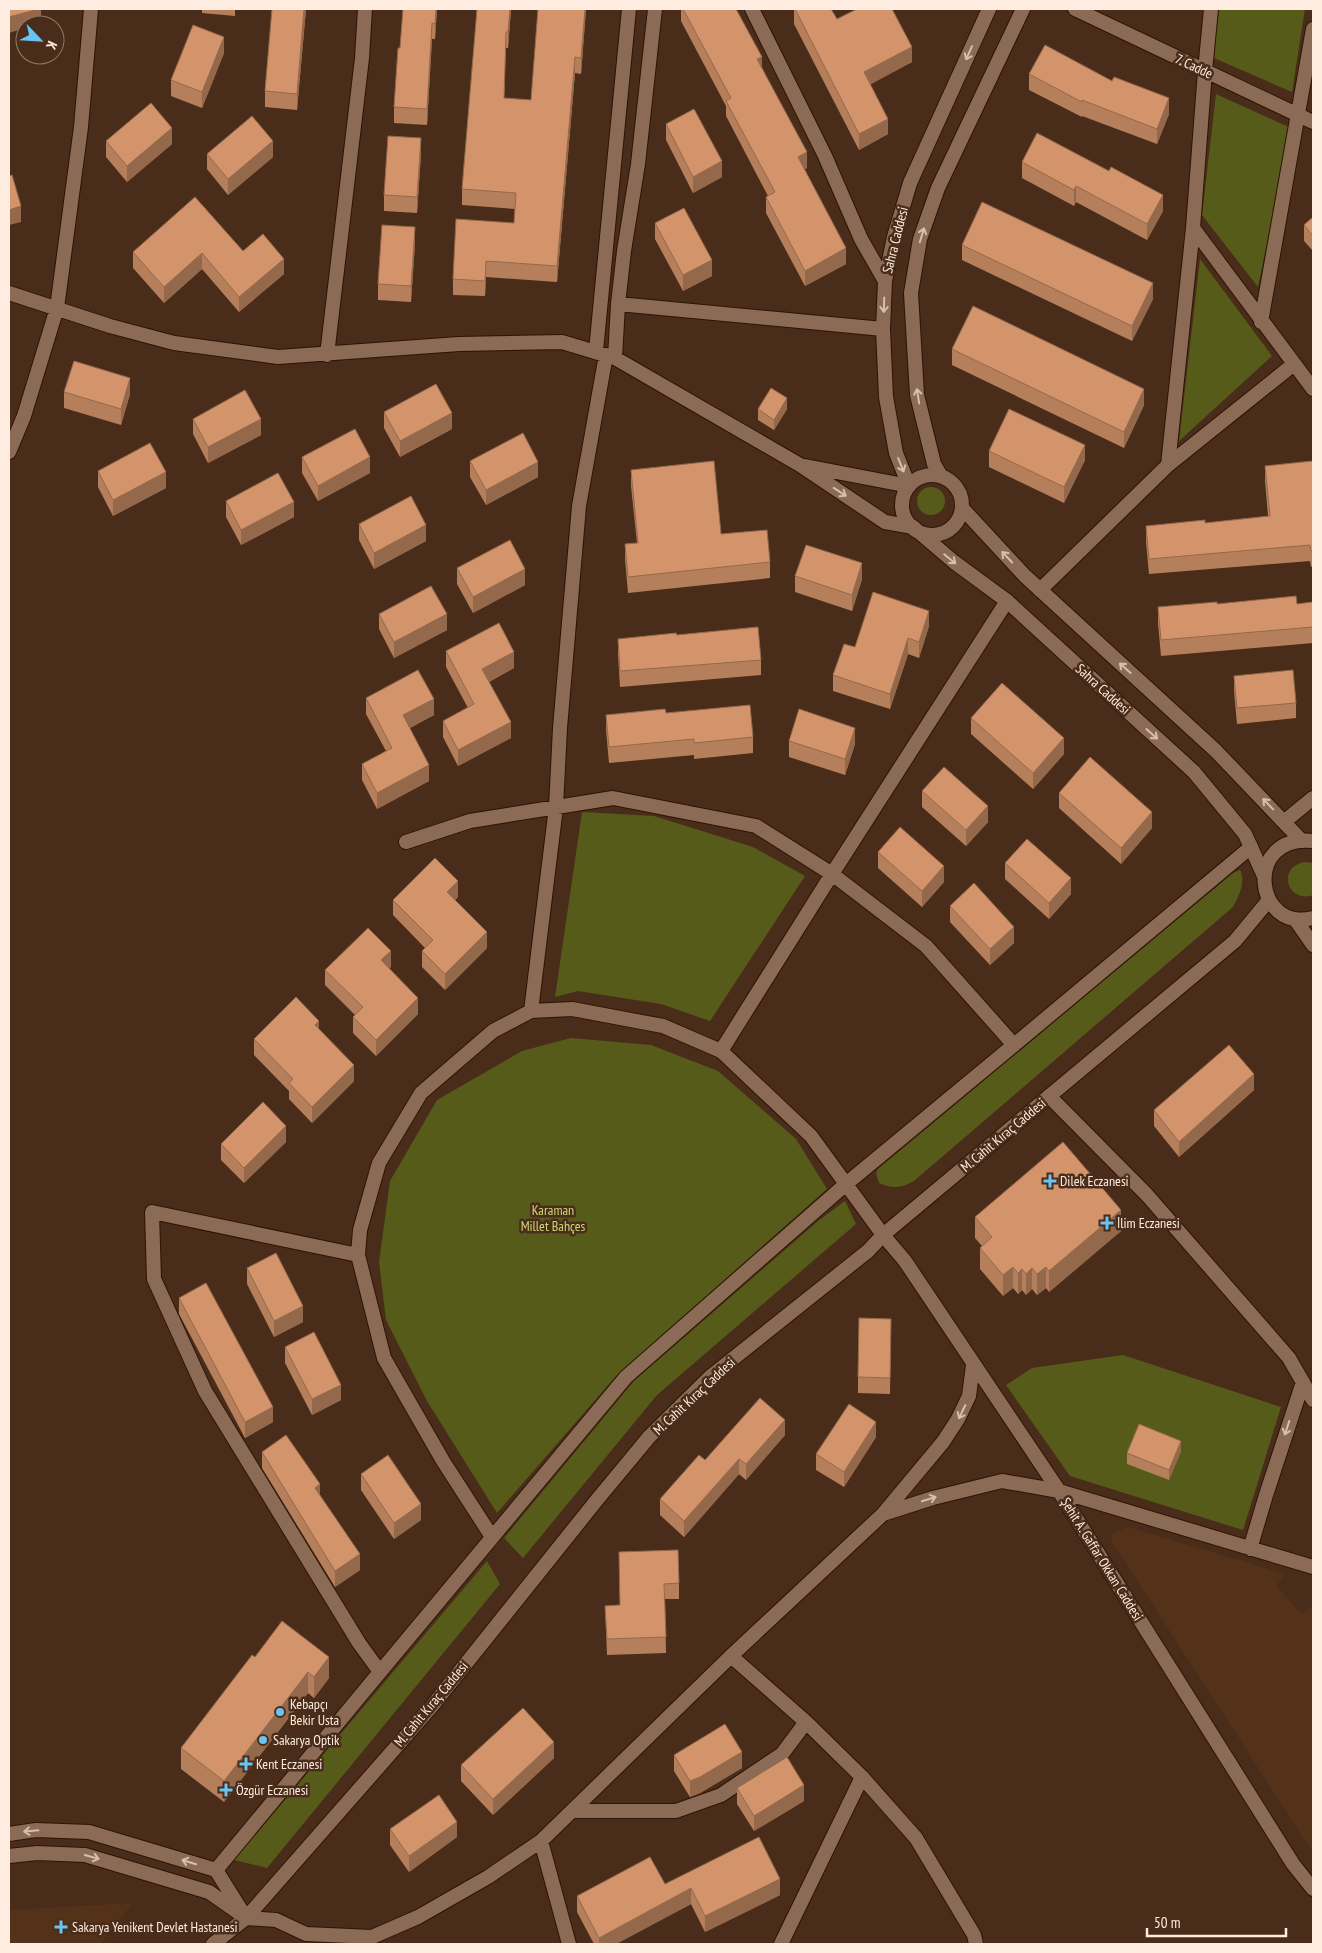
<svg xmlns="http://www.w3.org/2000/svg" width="1322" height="1953" viewBox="0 0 1322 1953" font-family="'PT Sans Narrow',sans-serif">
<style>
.built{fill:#54321a}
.green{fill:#565b1a}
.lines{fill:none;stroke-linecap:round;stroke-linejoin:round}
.minor-casing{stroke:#2e1403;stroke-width:16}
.tertiary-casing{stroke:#2e1403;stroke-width:16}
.minor{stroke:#8b6a56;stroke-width:14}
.tertiary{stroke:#8b6a56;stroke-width:14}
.wall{fill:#b67f5c}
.shaded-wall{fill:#94684b}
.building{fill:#d4946b;stroke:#94684b}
.oneway{stroke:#d6beb0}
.poi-dot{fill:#6bc3f2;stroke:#492d1a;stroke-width:2}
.labels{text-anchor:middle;stroke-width:5;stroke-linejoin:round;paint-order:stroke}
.street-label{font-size:14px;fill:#ffece0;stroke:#492d1a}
.poi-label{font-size:14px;fill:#ffece0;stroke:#492d1a;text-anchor:start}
.park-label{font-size:14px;fill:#cdd773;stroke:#492d1a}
</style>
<rect width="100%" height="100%" fill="#492d1a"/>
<path class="built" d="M1128 1527 1285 1574 1276 1586 1302 1614 1313 1606V1853L1111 1540 1113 1533Z
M133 1903 100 1944H9V1910Z"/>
<path class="green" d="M1218 9H1305L1292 92 1214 58Z
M1216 94 1291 128 1258 287 1202 215Z
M1200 259 1272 356 1179 441Z
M917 501a14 14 0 1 1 28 0a14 14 0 1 1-28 0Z
M582 812 654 816 753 847 805 876 710 1021 661 1004 578 991 555 997Z
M1304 862 1313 863V895C1288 904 1276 868 1304 862Z
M1240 870C1246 882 1239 896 1233 907L914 1181C902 1188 892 1189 879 1183L876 1173 878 1169 1233 873Z
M571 1038 651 1045 718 1071 796 1139 827 1189 616 1376 497 1513 427 1401 386 1320 379 1262 390 1181 437 1100 522 1051Z
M845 1201 856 1224 657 1395 523 1558 504 1538 634 1381 818 1221Z
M1123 1355 1281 1407 1243 1530 1070 1476 1006 1385 1032 1368Z
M487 1561 500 1584 267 1868 234 1860Z"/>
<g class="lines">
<defs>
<path id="minor" d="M752 9 825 156 861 239 885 281
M1075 9 1313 122
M1193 228 1313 389
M9 293 110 326 174 343 278 357 459 344 562 342 615 358 800 465 885 522 913 527
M618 304 883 329
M1261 322 1313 29
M596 351 629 9
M327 355 362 58 365 9
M615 358 618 304 624 251 638 164 655 9
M9 452 24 416 57 308 81 127 91 9
M1168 465 1294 364
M805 466 909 486
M1040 590 1168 465 1193 228 1205 71 1211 9
M1285 821 1313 798
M531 1011 556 807 560 728 579 506 606 355
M1014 1045 1251 847
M721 1051 832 874 1007 601
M1049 1096 1147 1195 1289 1358 1313 1400
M883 1514 933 1498 1002 1481 1059 1491 1313 1567
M492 1537 443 1461 384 1358 358 1255 360 1230 379 1163 421 1093 493 1031 531 1011 572 1009 663 1026 721 1051 811 1136 883 1235 905 1261 1059 1491 1293 1864 1313 1889
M1250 1549 1266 1495 1303 1382
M731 1656 806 1722 862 1777 916 1838 974 1935 976 1944
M380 1672 626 1377 846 1184 1014 1045 926 946 832 874 756 826 613 798 470 821 406 842
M573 1811H676L721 1795 782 1754 806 1722
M541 1841 569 1944
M216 1870 380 1672 359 1643 205 1391 154 1279 152 1212 358 1255
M246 1918 276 1920 306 1934 372 1937 418 1917 488 1877 541 1841 731 1656 883 1514 943 1442 958 1419 969 1396 973 1365
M781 1944 862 1777"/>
<path id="tertiary" d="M902 505a30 30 0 1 1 60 0a30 30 0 1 1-60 0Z
M941 476 934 464 917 395 911 293 920 239 938 188 1023 9
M909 486 896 453 886 397 883 329 885 281 894 237 910 183 989 9
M962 508 1025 576 1216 751 1301 840
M913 527 954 562 1007 601 1194 772 1245 834 1264 876
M1313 841C1243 834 1254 933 1313 918
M1295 919 1313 945
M9 1834 36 1830 89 1832 216 1870 246 1918
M9 1856 37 1853 85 1855 209 1892 239 1913
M213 1944 246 1918 432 1706 596 1501 649 1437 710 1377 868 1251 883 1235 1235 941 1269 900"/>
</defs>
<use href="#minor" class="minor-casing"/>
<use href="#tertiary" class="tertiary-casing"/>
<use href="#minor" class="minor"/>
<use href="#tertiary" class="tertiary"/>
</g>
<path class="wall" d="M147 9H161V10Z
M202 9H235V16L202 13Z
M272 9H306L297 110 265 107V91Z
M403 9H437L435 39H432L427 125 394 123V107L400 48Z
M511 9 508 48H506L504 98 531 100 538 9H586L581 74 575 73 557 282 486 277 485 296 453 295V279L514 223 515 209 462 205V189Z
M681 9H736L807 168 804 169 846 264 805 286 766 213V197L768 196 726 116V106L681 21Z
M794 9 912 62 870 84 888 134 859 150 794 24Z
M224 53 202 108 171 96V80Z
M1029 74 1169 114 1157 144 1082 116V117L1029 90Z
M666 124 722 177 693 193 666 140Z
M106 141 172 144 127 182 106 157Z
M207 154 273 157 228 195 207 169Z
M421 154 417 213 384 211V195Z
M1022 162 1163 211 1147 240 1076 202 1074 206 1022 178Z
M1313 217V251L1304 241V225Z
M655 223 712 276 683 291 655 239Z
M415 243 411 302 378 300V284Z
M962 245 1153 299 1132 341 962 260Z
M243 251 284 274 239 312 202 269 164 303 133 268V252Z
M952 349 1144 405 1124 448 952 365Z
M64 392 130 394 121 425 64 408Z
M758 409H787L774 430 758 420Z
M384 412 452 429 400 457 384 428Z
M193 419 261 435 208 463 193 434Z
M989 451 1085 460 1064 503 989 467Z
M302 457 370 473 318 501 302 473Z
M470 461 538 477 486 505 470 477Z
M1313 461V566L1311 567 1310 561 1149 574 1146 542V526L1205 523 1268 516 1265 481V466Z
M631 470 721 534 770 562V578L628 593 625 560V544L637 543 631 486Z
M98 471 166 488 113 516 98 487Z
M226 501 294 517 241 545 226 517Z
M359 524 426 541 374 569 359 540Z
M457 568 525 585 473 613 457 584Z
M795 576 862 579 852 611 795 592Z
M1313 602V643L1161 656 1158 623V607L1217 604H1297Z
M379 614 447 630 394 658 379 629Z
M929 626 919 658 908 654 890 709 833 691V675L855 647Z
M677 635 761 660V675L620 687 618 655V639Z
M446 651 514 668 489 682 511 738 458 766 443 737V721L468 708 446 667Z
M1234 676 1296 703V718L1237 724 1234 691Z
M366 698 434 715 410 728 429 781 377 809 362 780V764L386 751 366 714Z
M666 713 753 737V753L694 759V755L609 763 606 730V715Z
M971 718 1064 754 1033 789 971 734Z
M789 741 855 744 845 775 789 757Z
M922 791 988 822 966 846 922 807Z
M1059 793 1152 828 1121 864 1059 808Z
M878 852 944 882 922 907 878 868Z
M1005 863 1071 894 1049 919 1005 879Z
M458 897 455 900 487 948 445 990 422 967V951L425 948 393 915V900Z
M950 906 1014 943 990 965 950 922Z
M391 967 389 968 418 1014 376 1056 353 1033V1017L355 1015 325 985V970Z
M319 1029 354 1081 312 1123 289 1099V1091L254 1055V1039Z
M1254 1090 1179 1157 1154 1126V1110Z
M286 1142 244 1183 221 1160V1144Z
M975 1217 1121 1231 1049 1292 1046 1288 1037 1295 1032 1289 1026 1295 1022 1290 1018 1294 1013 1288 1003 1296 980 1269V1248L982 1246 975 1238Z
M247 1268 303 1322 274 1337 247 1284Z
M179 1298 273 1422 245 1438 179 1314Z
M891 1319 890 1394 858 1393V1377Z
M285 1347 341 1400 312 1415 285 1363Z
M785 1435 746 1480 739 1474 684 1537 660 1515V1499L705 1460Z
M876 1437 844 1487 816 1470V1454Z
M1181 1451 1169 1480 1127 1464V1453Z
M262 1452 320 1495 360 1570 335 1587 262 1468Z
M361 1474 421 1520 394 1539 361 1490Z
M619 1552 679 1583V1599H665L666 1653 607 1655 605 1606 620 1605Z
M255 1657 329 1678 314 1698 308 1693 224 1802 181 1769V1748Z
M674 1755 742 1768 700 1793 690 1797 674 1771Z
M554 1758 493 1815 461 1781V1765Z
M737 1788 804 1801 754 1831 737 1804Z
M390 1829 457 1837 409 1872 390 1845Z
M665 1884 780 1895 705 1932 691 1904 616 1944H594L577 1912V1896Z"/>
<path class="shaded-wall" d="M39 9H41V24L37 25H25V28L9 33V17Z
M304 9H306L297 110V94Z
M436 9H437L435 39V24Z
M510 9H511L508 48V32Z
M585 9H586L581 74V58Z
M432 23V39L427 125V109Z
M224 37V53L202 108V92Z
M912 47V62L864 88V72Z
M575 57V73L557 282V266Z
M762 57V72L757 59Z
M1169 98V114L1157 144V129Z
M888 119V134L859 150V134Z
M172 128V144L127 182V166Z
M421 138V154L417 213V197Z
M273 141V157L228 195V179Z
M807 152V168L798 173V157Z
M722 161V177L693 193V177Z
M1076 186V202L1074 206V190Z
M1163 195V211L1147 240V224Z
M21 206V222L9 225V210Z
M415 227V243L411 302V286Z
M846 248V264L805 286V271Z
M202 253V269L164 303V287Z
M284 259V274L239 312V297Z
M712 260V276L683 291V275Z
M486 261V277L485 296V281Z
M1153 283V299L1132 341V326Z
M130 378V394L121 425V409Z
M1144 389V405L1124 448V432Z
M787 398V409L774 430V420Z
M452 413V429L400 457V441Z
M261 419V435L208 463V447Z
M1085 445V460L1064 503V487Z
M370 457V473L318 501V486Z
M538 462V477L486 505V490Z
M166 472V488L113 516V500Z
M294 502V517L241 545V530Z
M426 525V541L374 569V553Z
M862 563V579L852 611V595Z
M525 569V585L473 613V597Z
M929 611V626L919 658V642Z
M447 614V630L394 658V642Z
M908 638V654L890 709V694Z
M514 652V668L482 685V669Z
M434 699V715L403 731V715Z
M511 722V738L458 766V750Z
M855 728V744L845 775V759Z
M1064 738V754L1033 789V773Z
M429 765V781L377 809V793Z
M988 806V822L966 846V830Z
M1152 812V828L1121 864V848Z
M944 866V882L922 907V891Z
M1071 878V894L1049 919V903Z
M458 881V897L447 907V892Z
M1014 927V943L990 965V949Z
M487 932V948L445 990V974Z
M391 951V967L381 976V960Z
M418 998V1014L376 1056V1040Z
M319 1021V1037L315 1025Z
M354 1065V1081L312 1123V1107Z
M1254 1074V1090L1179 1157V1142Z
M286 1126V1142L244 1183V1168Z
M1121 1210V1231L1049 1292V1271Z
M1013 1267V1288L1003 1296V1275Z
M1046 1267V1288L1037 1295V1274Z
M1032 1268V1289L1026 1295V1274Z
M1022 1269V1290L1018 1294V1273Z
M303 1306V1322L274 1337V1321Z
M341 1385V1400L312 1415V1399Z
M273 1407V1422L245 1438V1422Z
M785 1420V1435L746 1480V1464Z
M876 1422V1437L844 1487V1472Z
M1181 1441V1451L1169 1480V1470Z
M739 1459V1474L684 1537V1521Z
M320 1484V1500L315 1488Z
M421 1504V1520L394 1539V1523Z
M360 1554V1570L335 1587V1571Z
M329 1657V1678L314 1698V1677Z
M308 1672V1693L224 1802V1781Z
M554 1742V1758L493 1815V1799Z
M742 1752V1768L700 1793 690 1797V1781Z
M804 1785V1801L754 1831V1816Z
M457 1822V1837L409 1872V1856Z
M780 1879V1895L705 1932V1916Z
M691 1888V1904L616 1944H599V1938Z"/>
<path class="building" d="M9 9H39L9 17Z
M272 9H304L297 94 265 91Z
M403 9H436L435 24 432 23 427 109 394 107 398 48H400Z
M477 9H510L508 32H506L504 98 531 100 538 9H585L581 58 575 57 557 266 486 261 485 281 453 279 456 219 514 223 516 193 462 189Z
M683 9H736L762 57 757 59 807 152 798 157 846 248 805 271 766 197 775 192 726 101 731 98Z
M795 9H831L837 19 857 9H892L912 47 864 72 888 119 859 134Z
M193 25 224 37 202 92 171 80Z
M1045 45 1112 81 1114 77 1169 98 1157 129 1082 100V102L1029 74Z
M151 103 172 128 127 166 106 141Z
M694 109 722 161 693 177 666 124Z
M252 116 273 141 228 179 207 154Z
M1037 133 1109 171 1111 167 1163 195 1147 224 1076 186 1074 190 1022 162Z
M388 136 421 138 417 197 384 195Z
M12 175 21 206 9 210V176Z
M195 197 243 251 263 234 284 259 239 297 202 253 164 287 133 252Z
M982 202 1153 283 1132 326 962 245Z
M684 208 712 260 683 275 655 223Z
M1313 217V236L1304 225Z
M382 225 415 227 411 286 378 284Z
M973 306 1144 389 1124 432 952 349Z
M74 361 130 378 121 409 64 392Z
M436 384 452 413 400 441 384 412Z
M771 388 787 398 774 420 758 409Z
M245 390 261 419 208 447 193 419Z
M1009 409 1085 445 1064 487 989 451Z
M355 429 370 457 318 486 302 457Z
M523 433 538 462 486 490 470 461Z
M150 443 166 472 113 500 98 471Z
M714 461 721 534 767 530 770 562 628 577 625 544 638 543 631 470Z
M1313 461V551H1311L1310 545 1149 559 1146 526 1205 520V523L1270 516 1265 466Z
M278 473 294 502 241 530 226 501Z
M411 496 426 525 374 553 359 524Z
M510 540 525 569 473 597 457 568Z
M806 545 862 563 852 595 795 576Z
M431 586 447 614 394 642 379 614Z
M873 592 929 611 919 642 908 638 890 694 833 675 844 644 855 647Z
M1296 596 1297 604 1313 602V627L1161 640 1158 607 1217 602V604Z
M499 623 514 652 482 669 511 722 458 750 443 721 474 704 446 651Z
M758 627 761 660 620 671 618 639 676 633 677 635Z
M418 670 434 699 403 715 429 765 377 793 362 764 392 748 366 698Z
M1293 670 1296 703 1237 708 1234 676Z
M1002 683 1064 738 1033 773 971 718Z
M750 705 753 737 694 743V739L609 747 606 715 665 709 666 713Z
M799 709 855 728 845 759 789 741Z
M1090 757 1152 812 1121 848 1059 793Z
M944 767 988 806 966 830 922 791Z
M900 827 944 866 922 891 878 852Z
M1027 839 1071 878 1049 903 1005 863Z
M435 858 458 881 447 892 487 932 445 974 422 951 433 940 393 900Z
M974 883 1014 927 990 949 950 906Z
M368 928 391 951 381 960 418 998 376 1040 353 1017 363 1007 325 970Z
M296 997 319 1021 315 1025 354 1065 312 1107 289 1083 293 1079 254 1039Z
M1229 1045 1254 1074 1179 1142 1154 1110Z
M263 1102 286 1126 244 1168 221 1144Z
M1063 1142 1121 1210 1049 1271 1046 1267 1037 1274 1032 1268 1026 1274 1022 1269 1018 1273 1013 1267 1003 1275 980 1248 992 1237 975 1217Z
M276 1253 303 1306 274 1321 247 1268Z
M206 1283 273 1407 245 1422 179 1298Z
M859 1318 891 1319 890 1378 858 1377Z
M314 1332 341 1385 312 1399 285 1347Z
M760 1398 785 1420 746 1464 739 1459 684 1521 660 1499 699 1455 705 1460Z
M849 1404 876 1422 844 1472 816 1454Z
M1139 1424 1181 1441 1169 1470 1127 1453Z
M286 1435 320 1484 315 1488 360 1554 335 1571 262 1452Z
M388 1455 421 1504 394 1523 361 1474Z
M678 1550 679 1583 664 1584 666 1637 607 1639 605 1606 620 1605 619 1552Z
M282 1621 329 1657 314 1677 308 1672 224 1781 181 1748 252 1655 255 1657Z
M523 1708 554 1742 493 1799 461 1765Z
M725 1724 742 1752 700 1777 690 1781 674 1755Z
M787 1757 804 1785 754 1816 737 1788Z
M439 1795 457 1822 409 1856 390 1829Z
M759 1837 780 1879 705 1916 691 1888 599 1938 577 1896 650 1857 665 1884Z"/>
<defs><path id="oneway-shaft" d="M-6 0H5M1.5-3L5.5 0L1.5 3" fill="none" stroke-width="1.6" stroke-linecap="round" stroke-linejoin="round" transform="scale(1.25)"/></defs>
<g class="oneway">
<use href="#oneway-shaft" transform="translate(969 53) rotate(114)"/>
<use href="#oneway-shaft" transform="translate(922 235) rotate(-73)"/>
<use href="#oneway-shaft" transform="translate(884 305) rotate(92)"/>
<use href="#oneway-shaft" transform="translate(918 396) rotate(-99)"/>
<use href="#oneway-shaft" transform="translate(901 465) rotate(68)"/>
<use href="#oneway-shaft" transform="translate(840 492) rotate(33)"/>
<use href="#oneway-shaft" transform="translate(1007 557) rotate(-133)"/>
<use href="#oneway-shaft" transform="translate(950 559) rotate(39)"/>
<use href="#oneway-shaft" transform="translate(1125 668) rotate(-138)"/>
<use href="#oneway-shaft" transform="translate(1152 734) rotate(42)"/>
<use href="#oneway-shaft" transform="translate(1268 804) rotate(-134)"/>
<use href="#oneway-shaft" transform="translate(962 1412) rotate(116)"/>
<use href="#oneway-shaft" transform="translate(1287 1428) rotate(108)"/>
<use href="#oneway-shaft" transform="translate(929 1499) rotate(-17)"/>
<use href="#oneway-shaft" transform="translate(31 1831) rotate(175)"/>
<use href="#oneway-shaft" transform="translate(92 1857) rotate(15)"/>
<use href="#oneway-shaft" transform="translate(189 1862) rotate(-163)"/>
</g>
<g class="poi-dot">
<path d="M1047.5 1173.5h5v5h5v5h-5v5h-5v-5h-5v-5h5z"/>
<path d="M1104.5 1215.5h5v5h5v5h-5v5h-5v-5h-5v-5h5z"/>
<circle cx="280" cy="1712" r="5"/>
<circle cx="263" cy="1740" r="5"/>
<path d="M243.5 1756.5h5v5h5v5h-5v5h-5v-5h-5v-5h5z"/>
<path d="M223.5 1782.5h5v5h5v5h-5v5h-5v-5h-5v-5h5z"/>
<path d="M58.5 1919.5h5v5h5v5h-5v5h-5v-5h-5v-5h5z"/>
</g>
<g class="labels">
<g class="street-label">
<text transform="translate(1194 66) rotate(25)" y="5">7. Cadde</text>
<text transform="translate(895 240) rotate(-76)" y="5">Sahra Caddesi</text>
<text transform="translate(1103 689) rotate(42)" y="5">Sahra Caddesi</text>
<text transform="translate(1003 1135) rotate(-40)" y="5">M. Cahit Kıraç Caddesi</text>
<text transform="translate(694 1396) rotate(-43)" y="5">M. Cahit Kıraç Caddesi</text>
<text transform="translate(1102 1559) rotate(58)" y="5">Şehit A. Gaffar Okkan Caddesi</text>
<text transform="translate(431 1704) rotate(-50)" y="5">M. Cahit Kıraç Caddesi</text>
</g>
<g class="poi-label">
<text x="1060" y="1186">Dilek Eczanesi</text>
<text x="1117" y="1228">İlim Eczanesi</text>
<text x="290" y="1709">Kebapçı<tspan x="290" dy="16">Bekir Usta</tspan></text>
<text x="273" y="1745">Sakarya Optik</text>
<text x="256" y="1769">Kent Eczanesi</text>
<text x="236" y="1795">Özgür Eczanesi</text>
<text x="72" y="1932">Sakarya Yenikent Devlet Hastanesi</text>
</g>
<g class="park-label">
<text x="553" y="1215">Karaman<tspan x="553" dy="16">Millet Bahçes</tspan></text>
</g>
</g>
<rect width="1322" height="1953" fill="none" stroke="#ffece0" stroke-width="20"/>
<g transform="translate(40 40) rotate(115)"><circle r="24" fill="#492d1a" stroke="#927969"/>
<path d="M0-4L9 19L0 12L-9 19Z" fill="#6bc3f2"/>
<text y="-8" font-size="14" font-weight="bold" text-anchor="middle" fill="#ffece0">K</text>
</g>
<path d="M1147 1928v8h139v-8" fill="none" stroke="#ffece0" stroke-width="2.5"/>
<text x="1154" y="1928" font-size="15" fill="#ffece0" stroke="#492d1a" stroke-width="4" paint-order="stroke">50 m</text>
</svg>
